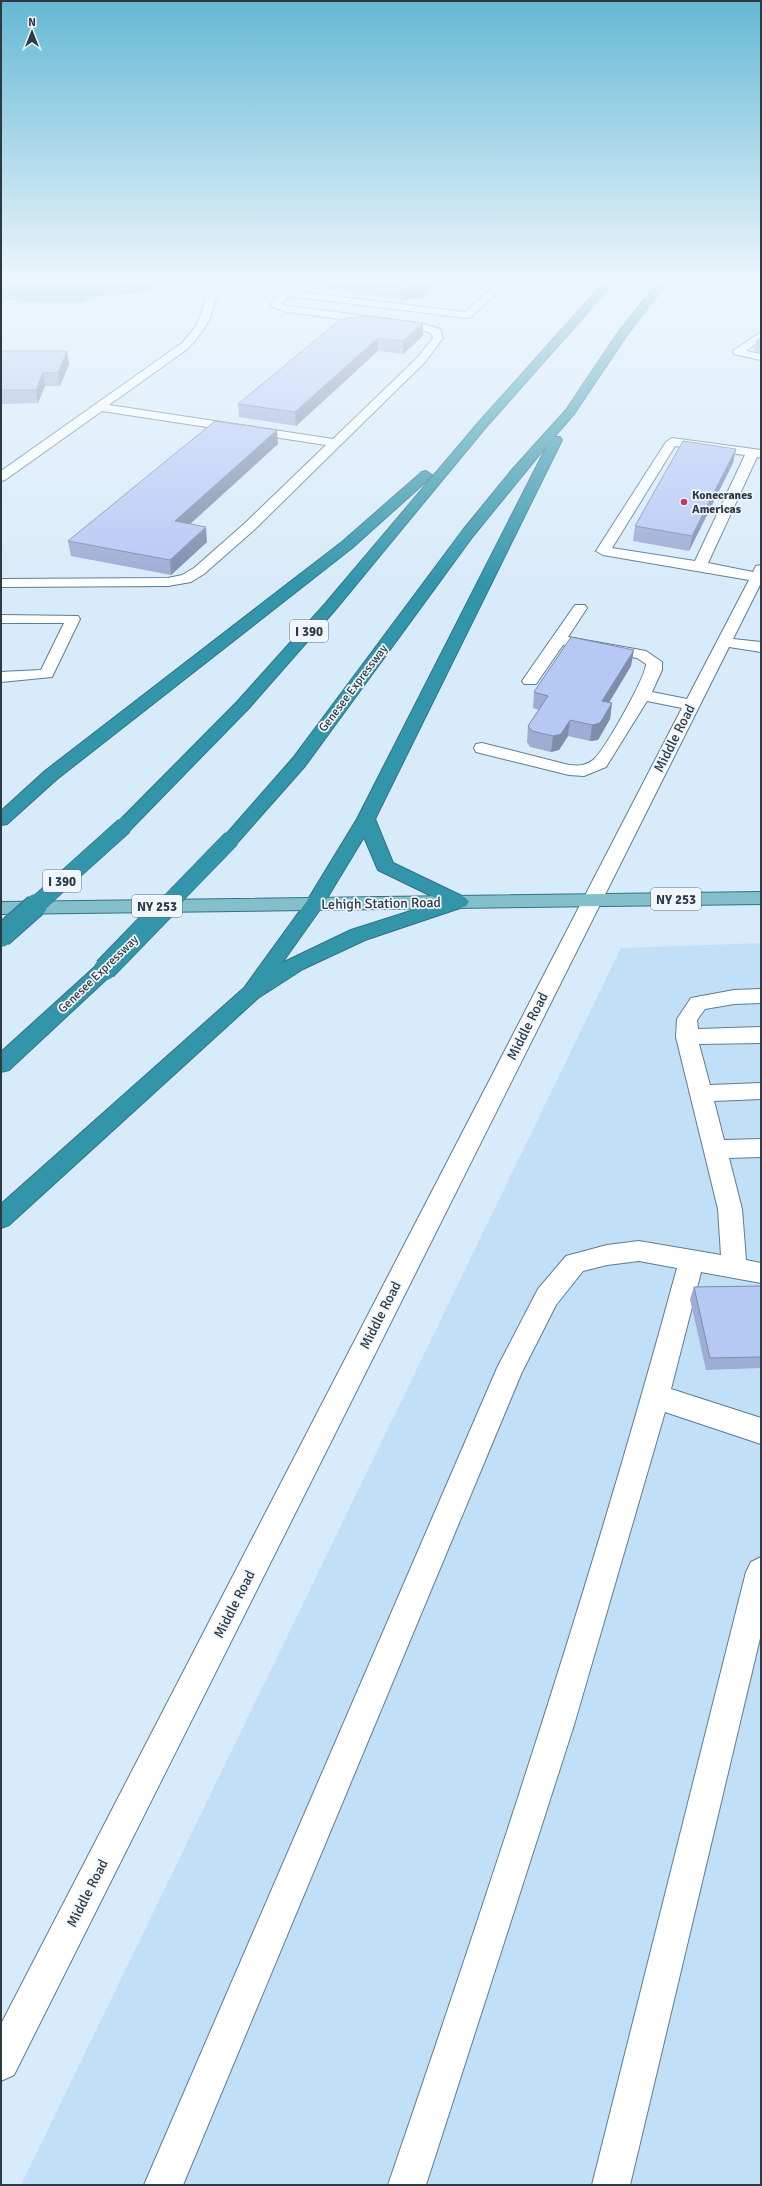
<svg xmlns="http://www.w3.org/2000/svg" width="762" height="2186" viewBox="0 0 762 2186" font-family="Signika,sans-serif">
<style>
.built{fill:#c1e0f8}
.water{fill:#42beb6}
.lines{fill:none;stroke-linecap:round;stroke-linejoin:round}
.minor-casing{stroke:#5e7c93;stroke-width:2}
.major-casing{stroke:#307586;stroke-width:2}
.highway-casing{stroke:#307586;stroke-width:2}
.minor{fill:#fff;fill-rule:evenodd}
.major{fill:#84bfcc;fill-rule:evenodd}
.highway{fill:#3295aa;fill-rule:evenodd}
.highway-bridge-far1-casing{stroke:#307586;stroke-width:18;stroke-linecap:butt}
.highway-bridge-casing{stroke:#307586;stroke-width:24;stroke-linecap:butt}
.highway-bridge-far1{stroke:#3295aa;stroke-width:17}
.highway-bridge{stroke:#3295aa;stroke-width:22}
.wall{fill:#9dadd3}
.shaded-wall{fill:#7f8dac}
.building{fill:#b6c9f5;stroke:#7f8dac}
.poi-dot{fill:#c73859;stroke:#f0f6fc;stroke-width:1.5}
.labels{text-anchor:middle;stroke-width:3.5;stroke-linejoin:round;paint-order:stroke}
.far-poi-label{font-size:12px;font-weight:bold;fill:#2c3a43;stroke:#f0f6fc;text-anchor:start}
.far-street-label{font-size:12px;fill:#2c3a43;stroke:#f0f6fc}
.shield{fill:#f0f6fc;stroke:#67727a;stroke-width:1}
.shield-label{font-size:13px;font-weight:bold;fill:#2c3a43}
.street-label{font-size:14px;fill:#2c3a43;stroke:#f0f6fc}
</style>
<rect width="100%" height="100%" fill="#d8ebfa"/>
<path class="built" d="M761 943V2185H21L621 948Z"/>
<path class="water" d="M20 278H159L160 285 145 293 99 296 80 303H45L1 299V288Z"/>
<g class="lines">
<defs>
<path id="minor" d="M220 278H230L219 288 209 321 195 341 186 350 109 405 333 439 417 358 433 338 431 333 419 329 287 312 273 307 271 305 274 298 295 280 296 278H304L305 281 294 291 465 312 503 278H513L471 317 467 318 288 296 281 304 289 306 420 323 440 329 443 338 425 362 254 530 204 574 191 582 168 586 1 587V579L168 578 182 575 194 568 244 524 326 445 102 411 5 480 1 481V471L182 343 197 325 208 292Z
M761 332V340L746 351 761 354V360L734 354 733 352 734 350Z
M672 438 761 450V458L757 457 708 563 753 572 756 566 761 565V583L733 639 761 642V652L729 647 14 2075 1 2081V2024L682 708 647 701 606 767 584 776 569 775 476 752 474 748 476 744 482 743 569 765C578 766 585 766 593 760 603 753 646 677 646 664L637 658 563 645 536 684H524L522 681 575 605H585L587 608 568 637 646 651 662 662V670L652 692 687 699 749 580 603 555 596 551 666 442ZM675 446 745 455 695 561 612 548Z
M1 615 78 616 80 619 52 677 1 682V672L41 670 64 623H1Z
M761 989V1003L734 1004 705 1009 697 1020 698 1029 761 1027V1043L699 1044 710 1085 761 1083V1099L714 1101 724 1140 761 1139V1157L729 1158 742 1209 746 1260 761 1263V1283L701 1272 671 1389 761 1418V1444L665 1412 574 1725 426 2185H388C492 1882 593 1578 677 1268L639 1261 607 1265 583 1271 556 1305 522 1372 183 2185H144L497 1368 538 1289 566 1256 607 1245 639 1241 721 1255 718 1209 676 1037 677 1019 691 998 734 990Z
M761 1557V1634L630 2185H592L746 1572 751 1562Z"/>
<path id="major" d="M761 892V904L1 914V902Z"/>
<path id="highway" d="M608 278H618L486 427 335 610 249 708 130 830 124 831 118 830 115 826 118 822 237 702 325 604 478 423Z
M661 278H671L627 335 574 414 554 437H560L562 440 375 819 393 863 466 898 469 902 466 906 365 940 303 969 258 998 9 1225 1 1228V1204L244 988 307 901 357 819 548 444 473 536 305 766 237 843 231 845 225 843 222 839 293 758 463 530 511 471 566 410 619 331ZM364 837 378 870 442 901 351 930 282 963 321 908Z
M426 471 432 475 430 478 352 548 57 779 7 824 1 825V811L45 771 342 542 422 472Z
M105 962 112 964 115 969 112 974 9 1070 1 1072V1052L98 964Z"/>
</defs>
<use href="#minor" class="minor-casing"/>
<use href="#major" class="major-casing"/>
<use href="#highway" class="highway-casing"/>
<use href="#minor" class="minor"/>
<use href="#major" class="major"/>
<use href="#highway" class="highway"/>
<defs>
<path id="highway-bridge-far1" d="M35 906 124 826
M166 906 231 839"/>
<path id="highway-bridge" d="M1 936 36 905
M105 969 167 905"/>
</defs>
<use href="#highway-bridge-far1" class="highway-bridge-far1-casing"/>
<use href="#highway-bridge" class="highway-bridge-casing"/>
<use href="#highway-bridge-far1" class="highway-bridge-far1"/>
<use href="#highway-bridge" class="highway-bridge"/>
</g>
<path class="wall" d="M321 278H443L427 292V297L403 300 322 289V280H321Z
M341 319 423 336 403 354 378 351 296 426 239 417 238 404Z
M761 337V353L754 351 756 341Z
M1 351 69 364 60 386H45L38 403 1 404Z
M278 444 190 524 207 542 171 575 71 556 68 541Z
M736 449 733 463 689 551 633 541 635 526Z
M631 666 609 703H612L610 719 598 740 590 741 568 736 559 750 551 752 530 747 527 742 528 726 539 710 533 708 534 692Z
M761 1286V1368L706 1370 690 1299 694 1287Z"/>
<path class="shaded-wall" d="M430 278H443L427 292V297L403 300V288L424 283Z
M423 323V336L403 354V341Z
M378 338V351L296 426 295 412Z
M67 351 69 364 60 386 58 373Z
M43 373 45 386 38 403 36 390Z
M277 430 278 444 177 536 175 521Z
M736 449 733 463 689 551 692 536Z
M206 527 207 542 171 575 170 560Z
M634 650 631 666 600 717 602 701Z
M612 703 610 719 598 740 590 741 592 725Z
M570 720 568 736 559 750 551 752 553 736Z"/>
<path class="building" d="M329 278H430L424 283 427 285 403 288Z
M366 316 423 323 403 341 378 338 295 412 238 404 341 319Z
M761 337V342L756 341Z
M1 351H67L58 373H43L36 390H1Z
M215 421 277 430 175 521 206 527 170 560 68 541Z
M683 441 736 449 692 536 635 526Z
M571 637 634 650 602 701 612 703 600 723 592 725 570 720 561 734 553 736 532 731 528 726 548 696 534 692Z
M761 1286V1357L710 1358 694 1287Z"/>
<linearGradient id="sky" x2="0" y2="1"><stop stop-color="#65b8d4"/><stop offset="0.48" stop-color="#edf6fd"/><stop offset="1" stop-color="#edf6fd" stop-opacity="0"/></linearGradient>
<rect width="762" height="584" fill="url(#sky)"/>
<circle class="poi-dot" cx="684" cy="502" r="4"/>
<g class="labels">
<g class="far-poi-label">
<text x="692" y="499">Konecranes<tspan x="692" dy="14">Americas</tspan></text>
</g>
<g class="far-street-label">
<text transform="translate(353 688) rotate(-53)" y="4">Genesee Expressway</text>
<text transform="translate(98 974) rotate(-44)" y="4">Genesee Expressway</text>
</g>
<g class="shield">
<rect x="290" y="620" width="38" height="22" rx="3"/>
<rect x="43" y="870" width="38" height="22" rx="3"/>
<rect x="651" y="888" width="50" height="22" rx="3"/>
<rect x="132" y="895" width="50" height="22" rx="3"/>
</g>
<g class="shield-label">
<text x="309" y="636">I 390</text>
<text x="62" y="886">I 390</text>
<text x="676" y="904">NY 253</text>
<text x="157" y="911">NY 253</text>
</g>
<g class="street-label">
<text transform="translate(674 738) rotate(-63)" y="5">Middle Road</text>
<text transform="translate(381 903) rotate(-1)" y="5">Lehigh Station Road</text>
<text transform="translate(527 1026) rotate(-63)" y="5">Middle Road</text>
<text transform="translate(380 1315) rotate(-63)" y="5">Middle Road</text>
<text transform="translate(234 1604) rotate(-63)" y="5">Middle Road</text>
<text transform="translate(87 1893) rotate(-63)" y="5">Middle Road</text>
</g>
</g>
<rect width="762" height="2186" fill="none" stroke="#2c3a43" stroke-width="4"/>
<g transform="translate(32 32)" stroke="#f0f6fc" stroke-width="3" paint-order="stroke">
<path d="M0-3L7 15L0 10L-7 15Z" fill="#2c3a43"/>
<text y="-6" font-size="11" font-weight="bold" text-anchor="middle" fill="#2c3a43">N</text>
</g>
</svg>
